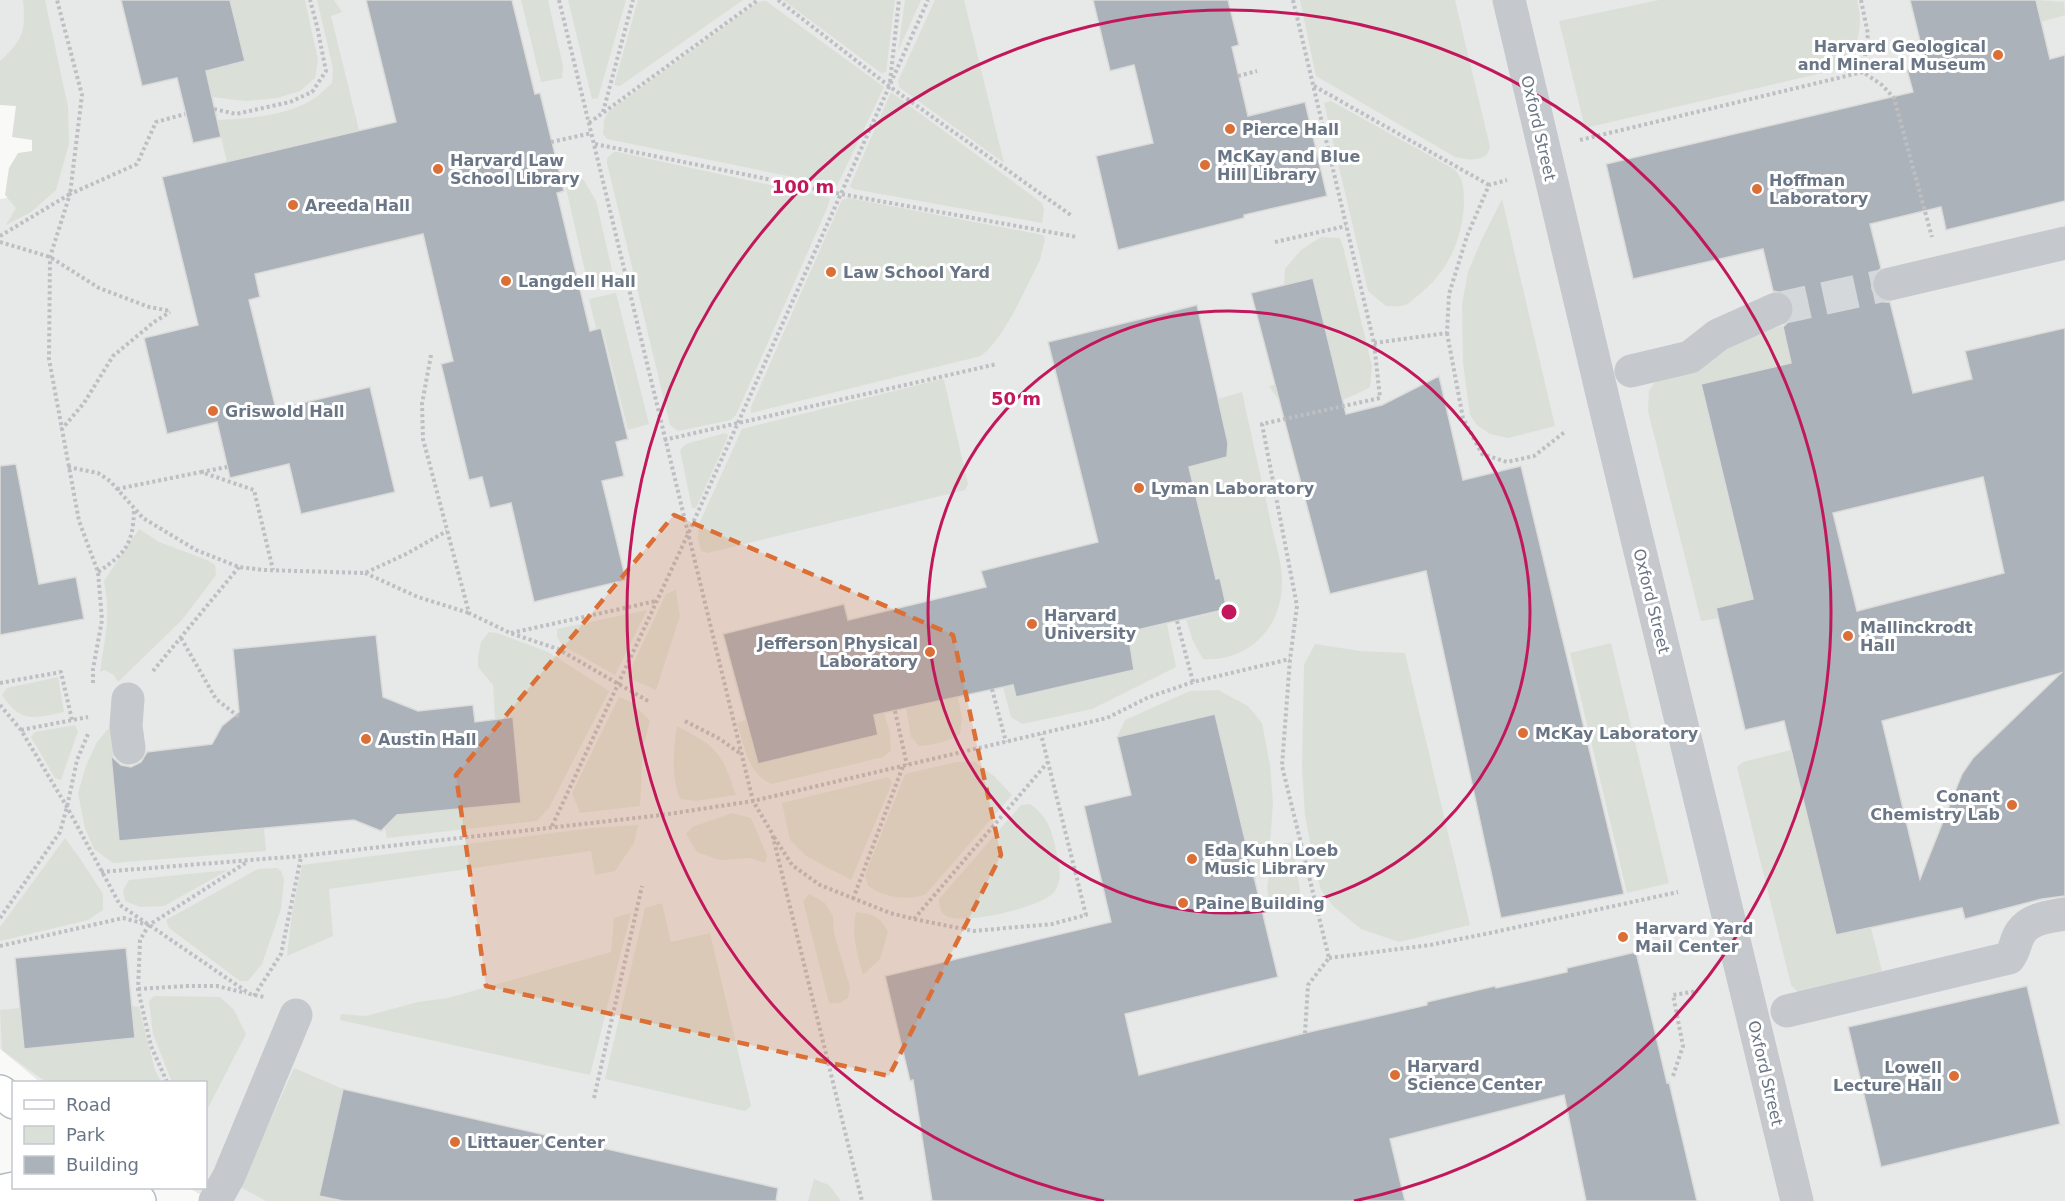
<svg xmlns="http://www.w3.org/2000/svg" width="2065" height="1201" viewBox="0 0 2065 1201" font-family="'DejaVu Sans',sans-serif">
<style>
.built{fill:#e7e8e8}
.green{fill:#dae0d8}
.building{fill:#acb2b9;stroke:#dbdbd9;stroke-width:1.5;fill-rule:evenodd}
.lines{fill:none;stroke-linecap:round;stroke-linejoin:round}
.minor-tunnel{stroke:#d5d8db;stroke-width:33;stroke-dasharray:33 16;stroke-linecap:butt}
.major-casing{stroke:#b8bcc0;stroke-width:36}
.path{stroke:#bdbfc2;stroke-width:4;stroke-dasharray:3 3;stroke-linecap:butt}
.minor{stroke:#c5c8cc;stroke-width:33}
.major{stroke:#fff;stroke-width:33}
.marked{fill:#db6f35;fill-opacity:0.2;stroke:#db6f35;stroke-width:4.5;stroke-dasharray:12 8;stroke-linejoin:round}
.ring{fill:none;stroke:#c2185b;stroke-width:3}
.poi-dot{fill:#db6f35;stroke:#fff;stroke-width:2}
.labels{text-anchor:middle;stroke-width:6;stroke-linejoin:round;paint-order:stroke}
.poi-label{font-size:16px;font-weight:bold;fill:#6a7686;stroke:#fff;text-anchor:start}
.street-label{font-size:16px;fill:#6a7686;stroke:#fff}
.centre{fill:#c2185b;stroke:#fff;stroke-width:3}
.ring-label{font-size:18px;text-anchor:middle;font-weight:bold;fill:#c2185b;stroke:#fff;stroke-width:6;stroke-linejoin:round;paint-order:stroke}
</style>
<rect width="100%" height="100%" fill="#f9f9f7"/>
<path class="built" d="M0 0H2065V1201H211L189 1188H206V1082H40L0 1049V199L25 195 55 105 0 99Z"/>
<path class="green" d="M23 0H45L68 107 69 144 56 190 31 212 6 225 16 208 5 195 9 168 18 153 32 151V140L12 137 16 106 0 105V61C23 40 26 31 23 0Z
M230 0H305L318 60 315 78 300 91 277 98 246 101 212 97 206 71 245 60Z
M317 0H334L342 12 331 16 359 130 227 162 217 120C245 119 285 116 310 101 318 97 325 89 332 83L333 68Z
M521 0H548L563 66 562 78 541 82Z
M568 0H626L598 98 592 99Z
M638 0H743L620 86 614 85Z
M783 0H895L886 72 881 73Z
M905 0H921L898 51Z
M935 0H964L1004 163 899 87 898 81Z
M1300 0H1455L1490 147C1487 163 1468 160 1455 157L1316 76Z
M1659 0H1857C1864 24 1857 44 1848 67L1585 128 1559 21Z
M2036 0 2064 2 2065 15 2041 22Z
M762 1H766L884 87 837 186 607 139 603 134 604 120 608 112 757 3Z
M891 92 1042 203 1044 209 1042 223 853 189 850 186Z
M1331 101 1454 169C1464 179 1464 190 1464 204 1462 241 1447 274 1416 297 1413 299 1409 304 1405 305 1400 307 1392 306 1386 306L1368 291 1324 103Z
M614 152H618L830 198 828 206 736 415 731 420 678 431 670 425 607 163V158Z
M578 179H583L596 201 615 283 589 289 566 188 579 186Z
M849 198 1043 235 1045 239 1040 260C1026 287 1005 338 981 356L751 413V407L840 204 842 200Z
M1502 199 1555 426 1508 438 1490 434 1477 425 1470 415 1463 363 1462 304 1468 272 1481 241Z
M1321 237 1340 238 1344 250 1372 366 1370 387C1355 396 1309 416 1293 409 1281 405 1276 396 1269 386L1335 370 1313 278 1284 285 1285 269 1301 250Z
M616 293 649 424 628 430 602 327 596 328 589 299Z
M1782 326 1791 363 1701 384 1753 599 1716 608 1719 618 1701 621 1648 411 1649 390 1656 381 1745 334Z
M942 379 944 380 968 484 965 490 708 553 701 551 698 539 699 524 742 429Z
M1242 392C1251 433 1260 474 1269 514 1273 535 1281 557 1282 578 1284 625 1251 662 1203 659L1193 641 1186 620 1227 609 1220 578 1216 579 1189 467 1227 457 1228 443 1211 401Z
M725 433 728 435 727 439 696 508H692L680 450 686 444Z
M139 529 159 542 207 560 215 565 216 575 182 620 118 682 114 675 105 670 100 672C105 636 111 619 104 581Z
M676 590 680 616 656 690 627 677 666 594Z
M647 610 615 675 562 645 557 637V629Z
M1167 624 1176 667 1092 709 1022 724 1011 717 1003 687 1012 685 1016 697 1134 670 1128 632Z
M489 632 497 633 548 652 609 691 549 808 537 821 387 838 385 828 390 823 392 815 521 802 495 719 493 685 478 667V657L481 642Z
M1611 643 1669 883 1627 893 1570 653Z
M1315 644 1360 651 1405 653 1470 925 1399 942 1361 929 1333 906 1321 890 1315 869 1305 815 1302 767 1304 665Z
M58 677 64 712C34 718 21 724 2 695L7 688Z
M1218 690 1248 706 1262 723 1270 765 1273 803 1270 843 1255 881 1215 715 1117 737 1125 720 1190 691Z
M619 697 631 702 650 721 643 747 640 806 580 813 572 793Z
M958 697 962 718 960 734C947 742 934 745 919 746L911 737 906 708Z
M884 713 890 733 891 751 883 757 772 784C747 774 745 747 737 723L746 720 878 734 874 715Z
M75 725 78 731 61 780 55 778 31 737 35 732Z
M677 726C718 748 721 751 736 795L696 801 680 799C671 776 673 751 677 726Z
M118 728 124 755 111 757 119 841 264 828 266 851 113 863 94 849 85 828 78 793 86 766 97 742 108 729Z
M1791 750 1836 935 1871 928 1882 971 1798 992 1791 985 1737 767 1743 762Z
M956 762H975L994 776 1012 795 925 895C905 900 885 898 868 886L865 875 905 774Z
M889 777 892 783 851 880 806 856 790 840 782 803Z
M1030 804C1046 815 1051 827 1055 846 1058 861 1064 877 1055 891 1044 907 963 926 946 916 940 912 939 906 939 899L1021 805Z
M732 813 751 818 767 855 765 863 751 858 722 860 710 857 697 852 686 834 692 827Z
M638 825 634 843 615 871 595 875 591 851 329 889 333 936 287 956 292 913 302 865 592 828Z
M65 838 81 860 103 894V910L88 920 0 941V927Z
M1292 842 1300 891 1298 907 1290 910 1276 909C1257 889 1274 863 1284 843Z
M277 868 281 871 284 879 281 909 262 964 248 981H240L169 928 166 920 258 869Z
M228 870 164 906 140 907 125 901 123 890 129 880Z
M809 894 825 903 833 916 834 933 850 987 848 998 840 1003H829L803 901Z
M662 903 671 942 710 933 751 1106 745 1111 605 1079 645 908Z
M856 912C871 914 882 917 888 932L880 959 863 975C857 954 851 934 856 912Z
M631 913 590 1075 340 1020 341 1014 366 1016 418 1002 448 998 611 952 614 918Z
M154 996 220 997 234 1010 246 1034 206 1112V1082H172L153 1034 149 1001Z
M132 1006 139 1007 155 1070 161 1082H46L2 1050 0 1010 20 1008 24 1049 135 1038Z
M294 1068 343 1089 319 1196 343 1201H266L240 1187Z
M814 1179 829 1185 841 1201H808Z"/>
<path class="building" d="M121 0H230L245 61 206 71 221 137 193 143 177 78 142 86Z
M366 0H512L535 94 540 93 564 191 557 193 590 331 601 328 628 439 616 442 624 476 602 481 626 580 534 602 511 503 490 508 482 477 469 480 441 364 453 361 423 234 255 274 260 297 249 300 276 409 370 387 395 492 301 514 289 464 230 478 217 422 167 434 144 338 198 325 162 177 396 122Z
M1093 0H1228L1239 45 1232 47 1248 116 1305 102 1327 196 1244 215V218L1118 250 1096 156 1153 143 1134 65 1110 71Z
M1910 0H2036L2050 59 2065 55V201L1946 230 1941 207 1870 224 1881 268 1872 278V289L1877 297 1884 302H1890L1913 393 1972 379 1965 351 2065 328V896L2042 899 1965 919 1962 908 1836 935 1784 721 1745 730 1716 608 1753 599 1701 384 1791 363 1783 327 1791 319 1795 310 1793 302 1786 294 1773 291 1763 249 1633 279 1606 164 1913 92 1907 70 1926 66ZM1983 477 2004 573 1857 611 1833 513ZM2061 673 1973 758 1962 774 1920 879 1882 721Z
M1313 278 1346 414 1382 405 1439 376 1463 480 1521 466 1624 894 1501 918 1426 571 1330 594 1251 293Z
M1197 305 1228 443 1227 457 1189 467 1216 579 1220 578 1227 609 1128 632 1134 670 1016 697 1013 685 874 715 878 735 758 764 723 634 844 604 848 620 986 587 981 571 1098 542 1048 342Z
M16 464 39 584 76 577 84 619 0 635V466Z
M376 635 383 697 418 711 473 705 475 722 513 717 521 803 397 815 381 831 354 820 119 841 111 756 121 765 131 767 141 762 147 752 212 744 222 726 239 712 233 649Z
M1215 714 1278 977 1125 1014 1139 1075 1305 1033 1427 1005V1002L1495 986 1496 988 1567 972V968L1636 952 1667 1083 1669 1082 1697 1201H1586L1564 1095 1390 1139 1405 1201H932L913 1080 910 1081 885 976 1111 922 1084 806 1131 795 1117 737Z
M126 948 135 1038 24 1049 15 958Z
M2027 986 2060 1124 1881 1167 1848 1027Z
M343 1089 778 1188 776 1201H343L319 1196Z"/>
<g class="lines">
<path class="minor-tunnel" d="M1776 309 1890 284"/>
<defs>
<path id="major" d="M0 1092 14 1102
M51 1188 74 1192 99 1201
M122 1188 139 1201
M0 1192 19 1188H50"/>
</defs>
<use href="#major" class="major-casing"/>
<path class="path" d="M559 0 753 801 772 833 862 1201
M778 0 889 86 1072 216
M1293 0 1374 343 1380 398 1262 424 1297 606 1290 659 1282 766 1329 958 1308 985 1305 1033
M1861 0 1868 34 1863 72
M1238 76 1257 71
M890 82 899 0
M1314 86 1489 185
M214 109 236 114 290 102 312 92 326 71 317 26 310 0
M603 112 633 0
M589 123 758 0
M1580 140 1863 72 1882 85 1894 98 1932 237
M551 142 592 133
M595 144 841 194 1077 237
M0 236 70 194 82 95 57 0
M0 242 50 257 99 288 149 307 171 311
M1275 242 1346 226
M1447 333 1463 418 1482 454 1507 462 1534 456 1566 431
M1374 343 1447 333 1449 294 1467 236 1489 185 1507 180
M431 355 422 404 423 439 469 613 510 633 558 649 648 701
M61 430 84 403 113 356 154 322 170 312
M664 440 997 364
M68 467 98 473 110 481 143 518 196 550 239 567 264 570 365 573 406 554 447 531
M201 472 227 467
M117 489 201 472 254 490 273 570
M98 572C126 553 133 544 134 510
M365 573 418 597 469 613
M1177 621 1193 682
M511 633 656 601
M181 638 216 699 239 717
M153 671 239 567
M0 683 61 672 72 720
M93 683V669L102 620 98 572 79 521 49 359 50 257 70 194 137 164 156 122 185 114
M992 689 1006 742
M0 705 21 730 67 807 120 905 250 994 264 997
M895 711 907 765
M685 721 720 739 741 754
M21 730 88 717
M552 826 688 534 928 0
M774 837 792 865 820 885 890 913 914 919 973 931 1052 924 1086 915 1041 734
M101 872 301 856 662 815 753 801 1107 718 1149 697 1193 682 1290 659
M853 899 903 766
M0 918 60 832 67 807 77 760 88 734
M914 919 1048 762
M0 946 123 918 145 924
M1329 958 1430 945 1490 933 1678 892
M138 989 186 986H217L246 993
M254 996 281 954 301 857
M1673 1076 1683 1046 1673 995 1698 991
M167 1082 151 1046 138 989 140 940 149 925 247 862
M594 1098 642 886"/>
<path class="minor" d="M1509 0 1603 398 1797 1201
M1890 284 2065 243
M1631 371 1690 357 1718 335 1776 309
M128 699 126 726 129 748
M1787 1011 2009 958C2016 949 2015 940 2021 932 2030 918 2050 917 2065 914
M215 1201 229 1176 296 1015"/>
<use href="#major" class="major"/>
</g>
<path class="marked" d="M674 515 953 635 1001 855 889 1076 486 986 456 775Z"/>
<g class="ring">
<circle cx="1229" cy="612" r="301"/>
<path d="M1104 1201A602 602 0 1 1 1354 1201"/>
</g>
<g class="poi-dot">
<circle cx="1998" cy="55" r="6"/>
<circle cx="1230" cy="129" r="6"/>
<circle cx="1205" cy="165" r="6"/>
<circle cx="438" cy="169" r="6"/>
<circle cx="1757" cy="189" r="6"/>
<circle cx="293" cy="205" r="6"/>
<circle cx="831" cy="272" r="6"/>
<circle cx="506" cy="281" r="6"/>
<circle cx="213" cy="411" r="6"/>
<circle cx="1139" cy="488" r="6"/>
<circle cx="1032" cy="624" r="6"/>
<circle cx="1848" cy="636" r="6"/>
<circle cx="930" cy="652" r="6"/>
<circle cx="1523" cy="733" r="6"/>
<circle cx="366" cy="739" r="6"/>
<circle cx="2012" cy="805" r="6"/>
<circle cx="1192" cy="859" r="6"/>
<circle cx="1183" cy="903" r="6"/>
<circle cx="1623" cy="937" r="6"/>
<circle cx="1395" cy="1075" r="6"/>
<circle cx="1954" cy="1076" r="6"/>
<circle cx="455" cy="1142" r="6"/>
</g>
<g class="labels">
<g class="poi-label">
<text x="1986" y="52" text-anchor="end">Harvard Geological<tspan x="1986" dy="18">and Mineral Museum</tspan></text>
<text x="1242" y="135">Pierce Hall</text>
<text x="1217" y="162">McKay and Blue<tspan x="1217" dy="18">Hill Library</tspan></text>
<text x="450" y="166">Harvard Law<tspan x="450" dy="18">School Library</tspan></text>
<text x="1769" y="186">Hoffman<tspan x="1769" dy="18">Laboratory</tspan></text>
<text x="305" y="211">Areeda Hall</text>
<text x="843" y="278">Law School Yard</text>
<text x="518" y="287">Langdell Hall</text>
<text x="225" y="417">Griswold Hall</text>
<text x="1151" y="494">Lyman Laboratory</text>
<text x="1044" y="621">Harvard<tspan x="1044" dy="18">University</tspan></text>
<text x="1860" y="633">Mallinckrodt<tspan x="1860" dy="18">Hall</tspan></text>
<text x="918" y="649" text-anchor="end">Jefferson Physical<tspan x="918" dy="18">Laboratory</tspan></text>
<text x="1535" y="739">McKay Laboratory</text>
<text x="378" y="745">Austin Hall</text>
<text x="2000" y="802" text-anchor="end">Conant<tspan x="2000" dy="18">Chemistry Lab</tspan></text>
<text x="1204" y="856">Eda Kuhn Loeb<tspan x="1204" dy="18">Music Library</tspan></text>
<text x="1195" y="909">Paine Building</text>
<text x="1635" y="934">Harvard Yard<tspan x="1635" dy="18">Mail Center</tspan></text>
<text x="1407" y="1072">Harvard<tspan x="1407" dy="18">Science Center</tspan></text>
<text x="1942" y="1073" text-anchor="end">Lowell<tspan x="1942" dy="18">Lecture Hall</tspan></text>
<text x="467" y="1148">Littauer Center</text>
</g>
<g class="street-label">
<text transform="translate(1539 128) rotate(77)" y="6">Oxford Street</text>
<text transform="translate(1652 601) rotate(76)" y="6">Oxford Street</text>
<text transform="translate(1766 1073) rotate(77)" y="6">Oxford Street</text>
</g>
</g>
<circle cx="1229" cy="612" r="9" class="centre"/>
<g class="ring-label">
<text x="803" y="193">100 m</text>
<text x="1016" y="405">50 m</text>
</g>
<rect x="12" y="1081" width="195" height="108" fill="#ffffff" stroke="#c3c8cf" stroke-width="1.5"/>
<rect x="24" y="1100" width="30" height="9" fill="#ffffff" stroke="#c3c8cf" stroke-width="1.5"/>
<text x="66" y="1111" font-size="18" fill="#6a7686">Road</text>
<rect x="24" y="1126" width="30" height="18" fill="#dae0d8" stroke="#c3c8cf" stroke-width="1.5"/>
<text x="66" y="1141" font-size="18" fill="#6a7686">Park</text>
<rect x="24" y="1156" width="30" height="18" fill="#acb2b9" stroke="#c3c8cf" stroke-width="1.5"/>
<text x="66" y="1171" font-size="18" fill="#6a7686">Building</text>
</svg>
